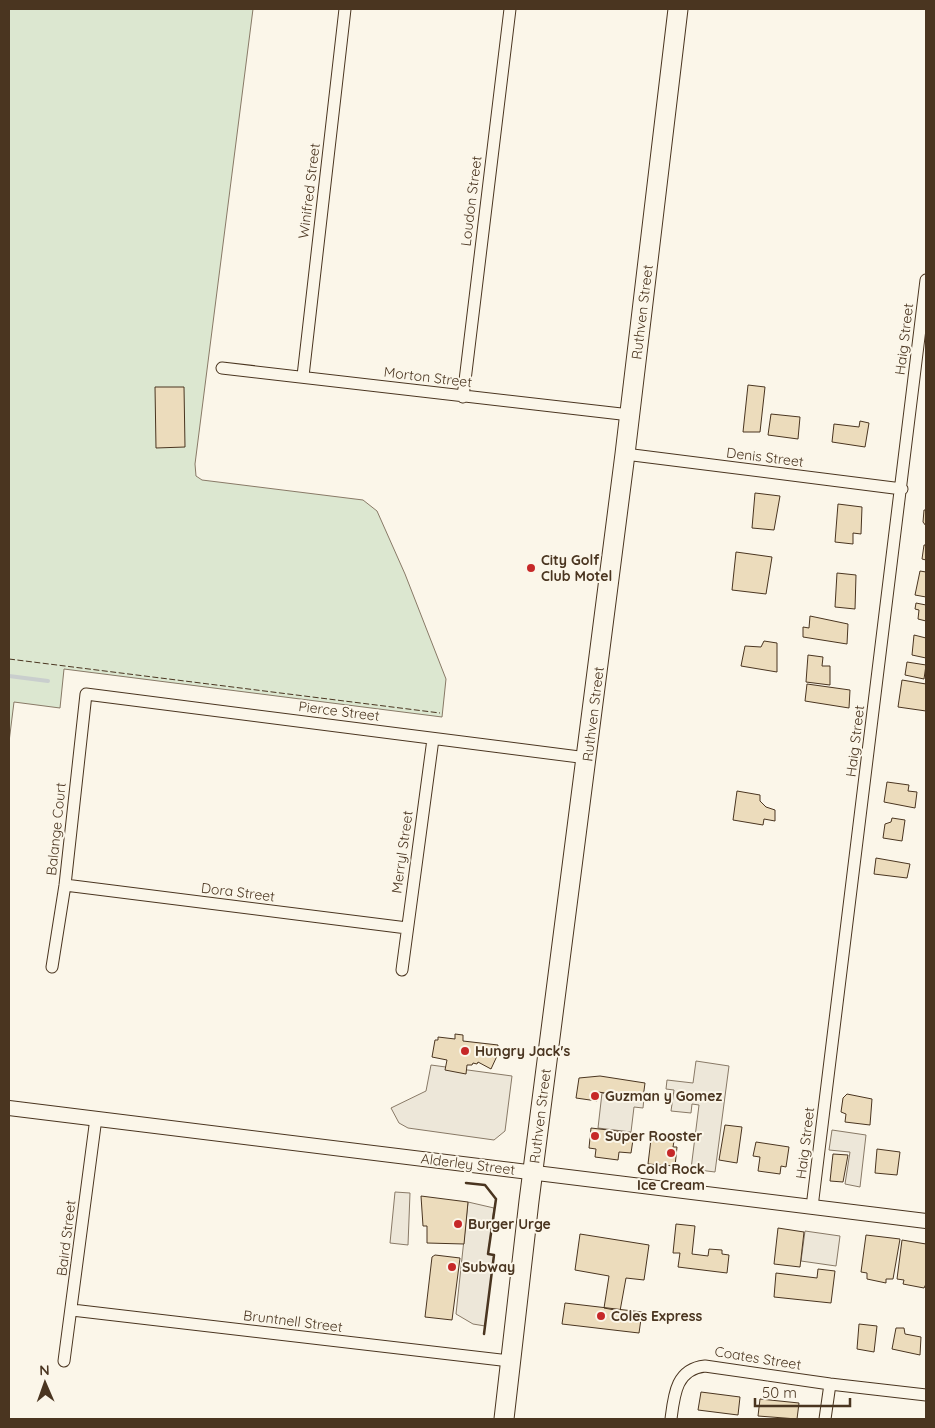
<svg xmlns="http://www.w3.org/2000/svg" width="935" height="1428" viewBox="0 0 935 1428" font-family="Quicksand,sans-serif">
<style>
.green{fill:#dce7d0;stroke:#887966}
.parking{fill:#ede7d9;stroke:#887966}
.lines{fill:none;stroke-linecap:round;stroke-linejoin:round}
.stream{stroke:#c9cecd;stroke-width:4}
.building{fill:#ecdcbc;stroke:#4a3520}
.minor-casing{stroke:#4a3520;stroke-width:13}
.tertiary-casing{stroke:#4a3520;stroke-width:16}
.trunk-casing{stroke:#4a3520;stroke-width:21}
.minor{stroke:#fbf6e9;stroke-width:11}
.tertiary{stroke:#fbf6e9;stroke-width:14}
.trunk{stroke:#fbf6e9;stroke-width:19}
.fence{stroke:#4a3520;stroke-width:1;stroke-dasharray:6 2.5;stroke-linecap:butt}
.wall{stroke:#4a3520;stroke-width:2.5}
.poi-dot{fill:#c62828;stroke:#fbf6e9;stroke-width:2}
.labels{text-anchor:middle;stroke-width:4;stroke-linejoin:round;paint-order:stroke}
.street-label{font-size:14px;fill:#4a3520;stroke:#fbf6e9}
.poi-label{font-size:14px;font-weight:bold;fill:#4a3520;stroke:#fbf6e9;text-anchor:start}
</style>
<rect width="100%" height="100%" fill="#fbf6e9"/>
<path class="green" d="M9 9H253L195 464 196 476 202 480 363 500 377 511 405 574 446 679 442 717 64 669 60 708 14 702 9 742Z"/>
<path class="parking" d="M696 1061 729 1066 715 1172 691 1169 699 1105 692 1104 691 1113 671 1111 674 1090 666 1089 667 1080 693 1083Z
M431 1065 512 1076 505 1131 494 1140 408 1128 399 1123 391 1108 426 1091Z
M602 1093 644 1098 643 1108 634 1107 631 1132 598 1128Z
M832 1130 866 1135 860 1187 845 1184 850 1152 829 1150Z
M395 1192 410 1193 408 1245 390 1243Z
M468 1202 494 1208 488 1254 494 1255 485 1326 473 1324 456 1314Z
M805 1231 840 1236 836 1266 801 1261Z"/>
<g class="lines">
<path class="stream" d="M9 676 48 681"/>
</g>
<path class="building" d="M748 385 765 387 760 432H743Z
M155 387H184L185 447 156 448Z
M771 414 800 417 798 439 768 435Z
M860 421 869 423 865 447 832 442 834 424 859 427Z
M755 493 780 496 774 530 752 528Z
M838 504 862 507 861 534 853 533V544L835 542Z
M924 510H926V536V526L923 522Z
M924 545H926V560L922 559Z
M736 552 772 557 766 594 732 590Z
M920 571 926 572V597L915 595Z
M837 573 856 575 855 609 835 607Z
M916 603 926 605V621L918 619 919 610 915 609Z
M810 616 848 624 847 644 803 637V627L809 628Z
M914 635 926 638V658L912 655Z
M764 641 777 643V672L741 666 745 646 761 647Z
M808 655 823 657 822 666H830V685L806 682Z
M907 662 926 665 924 679 905 675Z
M902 680 926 684V711L898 707Z
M807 684 850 690 849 708 805 701Z
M887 782 909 785 908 791 917 792 915 808 884 802Z
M737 791 760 795V801L766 807 775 810V821L764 819 763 825 733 820Z
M892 818 905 820 902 841 883 838 885 824 891 822Z
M876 858 910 864 907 878 874 874Z
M455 1034 463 1035V1041L498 1045 497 1056 491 1069 478 1062 477 1064 473 1063 472 1065H467L466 1074 445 1070 447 1060 432 1057 435 1040H438V1037L455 1039Z
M600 1076 645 1083 643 1098 598 1092 597 1101 576 1098 579 1078Z
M847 1094 872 1099 870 1125 845 1122 846 1114 841 1112 843 1098Z
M725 1125 742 1127 737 1163 719 1160Z
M591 1128 634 1133 631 1153 619 1152 618 1160 595 1157 596 1149 589 1148Z
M651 1139 674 1141 673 1147H677L675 1166 648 1164Z
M756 1142 789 1147 786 1167 781 1166 780 1174 758 1171 760 1157 753 1156Z
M877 1149 900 1152 897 1175 875 1173Z
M833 1154 848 1155 843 1182 830 1181Z
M421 1196 468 1202 464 1244 427 1243V1226H423Z
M676 1224 695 1226 692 1254 708 1256 709 1249 722 1250V1254L729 1255 727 1273 678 1267 680 1253H673Z
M778 1228 804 1232 800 1267 774 1264Z
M580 1234 649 1245 644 1280 626 1278 620 1311 604 1308 609 1276 575 1270Z
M866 1235 900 1239 893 1279H886V1283L867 1279V1273L861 1272Z
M902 1240 926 1244V1284L924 1288 903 1284 904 1280 897 1279Z
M435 1255 460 1258 452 1320 425 1317 432 1257Z
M818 1269 835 1271 831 1303 774 1297 776 1273 817 1278Z
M565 1303 642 1312 639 1333 562 1324Z
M859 1324 877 1326 874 1352 857 1349Z
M896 1328H904L905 1334 921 1337 920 1355 892 1349Z
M701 1392 740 1397 738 1415 698 1410Z
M760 1399 799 1403 797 1419 758 1416Z"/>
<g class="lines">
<defs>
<path id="minor" d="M222 368 630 415
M303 376 345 9
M463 397 510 9
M625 454 902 489
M65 885 407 928
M52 967 65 885 86 694 587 758
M402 970 433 739
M812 1207 926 280
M72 1310 510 1361
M64 1361 96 1118
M671 1419C674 1395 676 1369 705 1366L830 1384 926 1395
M825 1419 830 1384"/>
<path id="tertiary" d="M9 1108 926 1221"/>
<path id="trunk" d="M504 1419 529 1201 625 454 678 9"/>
</defs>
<use href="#minor" class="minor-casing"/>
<use href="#tertiary" class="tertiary-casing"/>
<use href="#trunk" class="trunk-casing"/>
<use href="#minor" class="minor"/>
<use href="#tertiary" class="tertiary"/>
<use href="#trunk" class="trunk"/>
<path class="fence" d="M9 659 440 713"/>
<path class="wall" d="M466 1183 485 1185 496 1199 488 1254 494 1255 484 1334"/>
</g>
<g class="poi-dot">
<circle cx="531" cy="568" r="5"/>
<circle cx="465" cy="1051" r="5"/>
<circle cx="595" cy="1096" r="5"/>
<circle cx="595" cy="1136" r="5"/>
<circle cx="671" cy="1153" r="5"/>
<circle cx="458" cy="1224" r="5"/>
<circle cx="452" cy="1267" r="5"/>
<circle cx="601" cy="1316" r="5"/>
</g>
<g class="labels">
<g class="street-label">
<text transform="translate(309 191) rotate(-83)" y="5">Winifred Street</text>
<text transform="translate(471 201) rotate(-83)" y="5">Loudon Street</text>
<text transform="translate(642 312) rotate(-83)" y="5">Ruthven Street</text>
<text transform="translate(904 339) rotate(-83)" y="5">Haig Street</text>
<text transform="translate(428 377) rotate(7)" y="5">Morton Street</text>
<text transform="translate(765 457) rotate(7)" y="5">Denis Street</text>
<text transform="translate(339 711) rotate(7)" y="5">Pierce Street</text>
<text transform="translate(593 714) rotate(-83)" y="5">Ruthven Street</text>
<text transform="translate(855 741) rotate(-83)" y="5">Haig Street</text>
<text transform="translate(56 829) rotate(-84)" y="5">Balange Court</text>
<text transform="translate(402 852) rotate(-82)" y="5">Merryl Street</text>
<text transform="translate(238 892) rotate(7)" y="5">Dora Street</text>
<text transform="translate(540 1116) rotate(-83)" y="5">Ruthven Street</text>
<text transform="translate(805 1143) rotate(-83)" y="5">Haig Street</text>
<text transform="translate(468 1164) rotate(7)" y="5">Alderley Street</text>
<text transform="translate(66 1238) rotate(-83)" y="5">Baird Street</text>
<text transform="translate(293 1321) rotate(7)" y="5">Bruntnell Street</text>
<text transform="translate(758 1358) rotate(9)" y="5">Coates Street</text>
</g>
<g class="poi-label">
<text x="541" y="565">City Golf<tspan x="541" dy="16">Club Motel</tspan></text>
<text x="475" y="1056">Hungry Jack's</text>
<text x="605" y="1101">Guzman y Gomez</text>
<text x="605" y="1141">Super Rooster</text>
<text x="671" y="1174" text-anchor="middle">Cold Rock<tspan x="671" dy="16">Ice Cream</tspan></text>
<text x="468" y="1229">Burger Urge</text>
<text x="462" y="1272">Subway</text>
<text x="611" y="1321">Coles Express</text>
</g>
</g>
<rect width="935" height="1428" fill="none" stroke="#4a3520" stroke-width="20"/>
<g transform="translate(45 1383) rotate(358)" stroke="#fbf6e9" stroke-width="4" paint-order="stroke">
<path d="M0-4L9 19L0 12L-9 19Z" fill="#4a3520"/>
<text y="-8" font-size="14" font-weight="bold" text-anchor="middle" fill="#4a3520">N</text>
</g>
<path d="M755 1398v8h95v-8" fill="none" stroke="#4a3520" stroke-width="2.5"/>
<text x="762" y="1398" font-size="15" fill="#4a3520" stroke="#fbf6e9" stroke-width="4" paint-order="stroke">50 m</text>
</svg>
